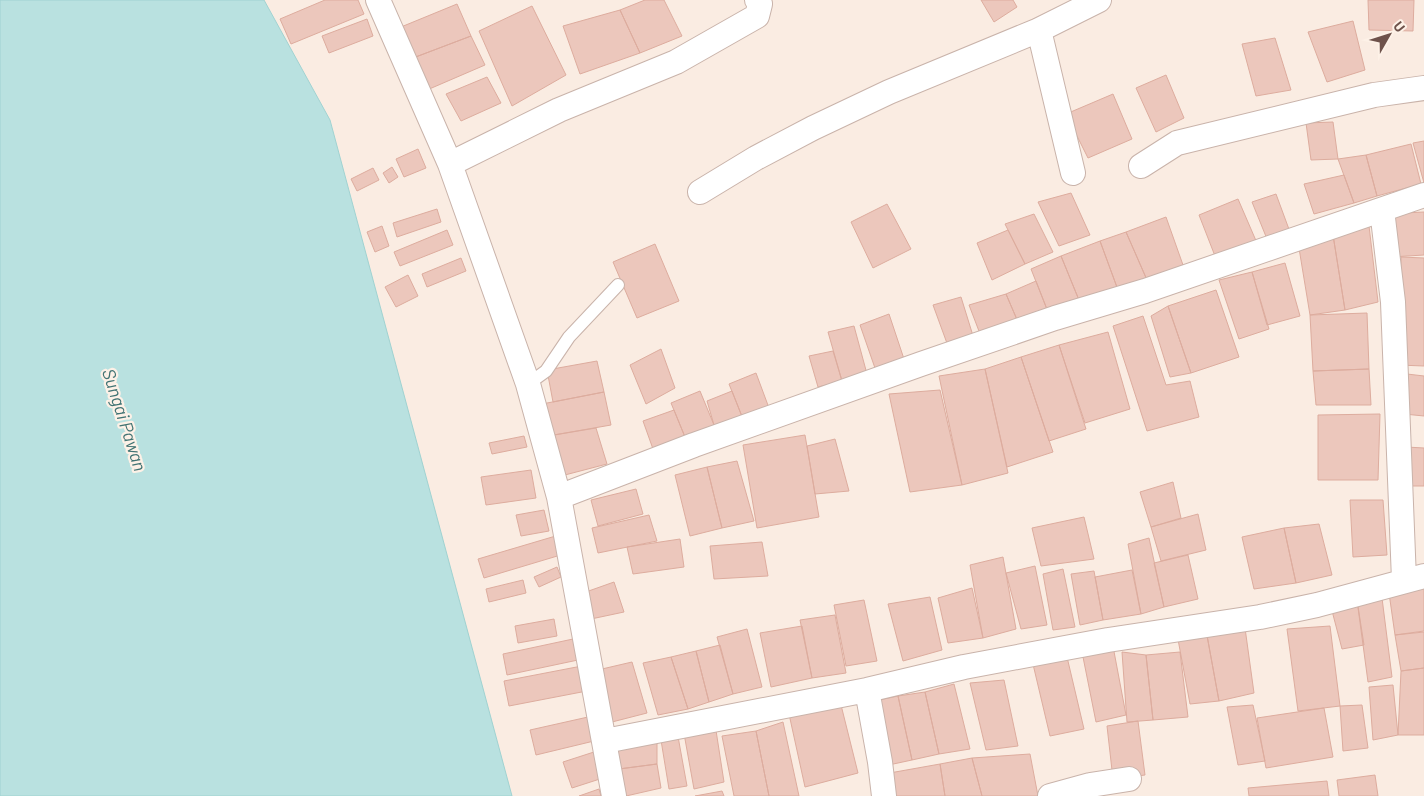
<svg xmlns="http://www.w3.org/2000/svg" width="1424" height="796" viewBox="0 0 1424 796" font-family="Barlow,sans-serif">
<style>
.water{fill:#b9e1e0;stroke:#a0d2d1}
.building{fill:#ecc7bc;stroke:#ddac9e}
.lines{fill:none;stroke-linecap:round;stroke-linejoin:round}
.service-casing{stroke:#c9b3aa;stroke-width:14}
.minor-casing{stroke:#c9b3aa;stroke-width:26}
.service{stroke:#fff;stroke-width:12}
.minor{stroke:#fff;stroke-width:24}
.labels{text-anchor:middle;stroke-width:4.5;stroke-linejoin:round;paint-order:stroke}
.water-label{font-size:18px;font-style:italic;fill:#417373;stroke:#fdf1e7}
</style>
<rect width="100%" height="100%" fill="#faece2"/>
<path class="water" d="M0 0H264L330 120 512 796H0Z"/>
<path class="building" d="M325 0H358L364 14 291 44 280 19Z
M645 0H664L682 36 640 53 620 10Z
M981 0H1013L1017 7 994 22Z
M1368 0H1414L1413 31 1369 30Z
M457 4 471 36 413 58 401 27Z
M532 6 566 75 512 106 479 31Z
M620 10 640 53 580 74 563 26Z
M367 19 373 36 329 53 322 36Z
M1353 21 1365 70 1327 82 1308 32Z
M471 36 485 65 427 90 413 58Z
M1275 38 1291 90 1256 96 1242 44Z
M1166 75 1184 118 1156 132 1136 88Z
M487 77 501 103 461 121 446 94Z
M1113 94 1132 139 1088 158 1066 114Z
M1333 122 1338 159 1311 160 1306 123Z
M1424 141V183L1413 143Z
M1411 144 1421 184 1377 196 1366 155Z
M418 149 426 168 404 177 396 159Z
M1366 155 1377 196 1354 203 1338 159Z
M392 167 398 177 389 183 383 173Z
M373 168 379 180 357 191 351 179Z
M1344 175 1354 203 1314 214 1304 184Z
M1071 193 1090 235 1059 246 1038 202Z
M1276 194 1290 232 1267 239 1252 202Z
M1238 199 1257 243 1215 256 1199 215Z
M887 204 911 249 873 268 851 222Z
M437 209 441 222 397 237 393 223Z
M1424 212V255L1391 257 1384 214Z
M1034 214 1053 252 1025 264 1005 224Z
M1166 217 1183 265 1147 280 1126 232Z
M382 226 389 246 375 252 367 232Z
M1369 226 1378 302 1345 310 1333 235Z
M447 230 453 245 400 266 394 252Z
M1008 230 1025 264 992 280 977 243Z
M1126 232 1147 280 1118 290 1100 241Z
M1333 235 1345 310 1310 315 1298 242Z
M1100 241 1118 290 1081 305 1061 256Z
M655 244 679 301 637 318 613 262Z
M1061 256 1081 305 1050 317 1031 269Z
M1401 257 1424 258V366L1398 365Z
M461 258 466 271 427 287 422 274Z
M1285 263 1300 316 1267 325 1252 272Z
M1252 272 1269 329 1239 339 1219 280Z
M408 275 418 296 396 307 385 287Z
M1036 281 1050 317 1021 329 1006 294Z
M1216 290 1239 357 1191 373 1168 306Z
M1006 294 1021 329 982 339 969 305Z
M961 297 974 339 948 346 933 305Z
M1168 306 1191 373 1170 377 1151 316Z
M1367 313 1369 369 1313 371 1310 315Z
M889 314 905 362 876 371 860 325Z
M1143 316 1166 385 1190 381 1199 417 1147 431 1113 326Z
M854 326 867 374 842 381 828 332Z
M1108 332 1130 409 1085 423 1059 345Z
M1059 345 1086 429 1049 441 1021 357Z
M661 349 675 388 646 404 630 365Z
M833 351 842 381 818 387 809 356Z
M1021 357 1053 452 1007 467 985 369Z
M597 361 604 392 553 402 547 370Z
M985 369 1008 473 962 485 939 376Z
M1369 369 1371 405H1316L1313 371Z
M756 373 769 408 743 419 729 384Z
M1407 374 1424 376V416L1404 414Z
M940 390 962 485 910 492 889 394Z
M700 391 714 425 685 437 671 403Z
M732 391 743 419 714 425 707 401Z
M604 392 611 425 548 436 542 404Z
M674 410 685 437 653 449 643 421Z
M1380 414 1378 480H1318V415Z
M596 428 607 464 561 476 548 436Z
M805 435 819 517 757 528 743 445Z
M524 436 527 447 492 454 489 443Z
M835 439 849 491 815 494 807 446Z
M1406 447 1424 448V486H1405Z
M737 461 754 521 722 528 707 467Z
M707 467 722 528 690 536 675 475Z
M531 470 536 498 486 505 481 477Z
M1173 482 1181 518 1151 527 1140 492Z
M636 489 643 514 598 526 591 500Z
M1350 500H1383L1387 555 1353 557Z
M544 510 549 531 521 536 516 515Z
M1198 514 1206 550 1161 561 1151 527Z
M649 515 657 541 598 553 592 528Z
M1084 517 1094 559 1041 566 1032 528Z
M1319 524 1332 575 1296 583 1284 528Z
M1284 528 1296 583 1254 589 1242 537Z
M559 535 564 554 484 578 478 559Z
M1149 538 1164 607 1141 614 1128 544Z
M680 539 684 567 633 574 627 547Z
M762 542 768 576 714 579 710 546Z
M1188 555 1198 599 1164 607 1154 563Z
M1003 557 1016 629 983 638 970 565Z
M1035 566 1047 625 1021 629 1006 573Z
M557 567 561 577 539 587 534 577Z
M1063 569 1075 627 1053 630 1043 574Z
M1132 570 1141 614 1103 620 1095 577Z
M1094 571 1103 620 1080 625 1071 574Z
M523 580 526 593 489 602 486 589Z
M614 582 624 612 591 619 583 593Z
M972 588 983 638 948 643 938 598Z
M1424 588V631L1395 635 1389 593Z
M930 597 942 650 903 661 888 604Z
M1382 598 1392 677 1368 682 1357 600Z
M864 600 877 661 846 666 834 605Z
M1357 600 1364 645 1342 649 1331 607Z
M835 615 846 673 812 678 800 620Z
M554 619 557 636 518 643 515 626Z
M802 626 812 678 771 687 760 633Z
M1330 626 1340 706 1298 711 1287 629Z
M1245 628 1254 693 1219 701 1206 630Z
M747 629 762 687 733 694 717 637Z
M1206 630 1219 701 1190 704 1177 634Z
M1424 632V668L1401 671 1395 635Z
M573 639 578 660 507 675 503 654Z
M1112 641 1126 715 1096 722 1081 647Z
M720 645 733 694 709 702 696 651Z
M696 651 709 702 688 709 671 657Z
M1122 652 1146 655 1153 720 1127 722Z
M1180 652 1188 717 1153 720 1146 655Z
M671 657 688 709 658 715 643 663Z
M1067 657 1084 729 1050 736 1032 660Z
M632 662 647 713 612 722 602 669Z
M587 665 592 690 509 706 504 681Z
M1424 668V735H1398L1401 671Z
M1004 680 1018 746 986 750 970 683Z
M954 684 970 749 939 754 925 692Z
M1393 685 1398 735 1373 740 1369 687Z
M925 692 939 754 912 760 898 696Z
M898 696 912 760 884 766 870 702Z
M840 701 858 773 805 787 789 714Z
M1253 705 1265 761 1238 765 1227 707Z
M1362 705 1368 748 1343 751 1340 706Z
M1324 708 1333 757 1266 768 1257 718Z
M588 717 594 741 536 755 530 730Z
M1138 721 1145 775 1113 779 1107 726Z
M783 722 799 796H769L756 731Z
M715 724 724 782 694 789 683 728Z
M677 731 687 786 669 789 660 734Z
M756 731 769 796H734L722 736Z
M657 736V764L619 769 616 742Z
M597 751 606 777 572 788 563 762Z
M1030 754 1038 796H982L972 758Z
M972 758 982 796H945L940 764Z
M657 764 661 788 626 796 619 769Z
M940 764 945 796H887L884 774Z
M1375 775 1378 796H1339L1337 780Z
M1327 781 1329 796H1249L1248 788Z
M599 789 601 796H579Z
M722 791 724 796H695Z"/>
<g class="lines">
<defs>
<path id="service" d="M528 384 546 371 569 337 618 285"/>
<path id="minor" d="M378 0 450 164 528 384 559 497 614 796
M1039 30 1073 173
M450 164 559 110 676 62 757 16 760 4 757 0
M1141 166 1177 143 1374 95 1424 88
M700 192 756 158 813 128 889 92 1039 30 1099 0
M1382 210 1393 302 1404 580
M559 497 694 445 921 364 1055 318 1145 291 1424 195
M867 690 880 762 884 796
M605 741 867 690 964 667 1108 640 1260 617 1317 605 1424 576
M1050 796 1090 785 1129 779"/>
</defs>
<use href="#service" class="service-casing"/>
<use href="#minor" class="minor-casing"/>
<use href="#service" class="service"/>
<use href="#minor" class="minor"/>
</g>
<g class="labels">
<g class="water-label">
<text transform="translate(124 420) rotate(72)" y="6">Sungai Pawan</text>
</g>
</g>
<g transform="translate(1389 35) rotate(51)" stroke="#fdf1e7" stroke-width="4" paint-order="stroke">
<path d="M0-4L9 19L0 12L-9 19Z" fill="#6e524b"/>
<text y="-8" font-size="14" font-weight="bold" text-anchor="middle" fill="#6e524b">U</text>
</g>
</svg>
